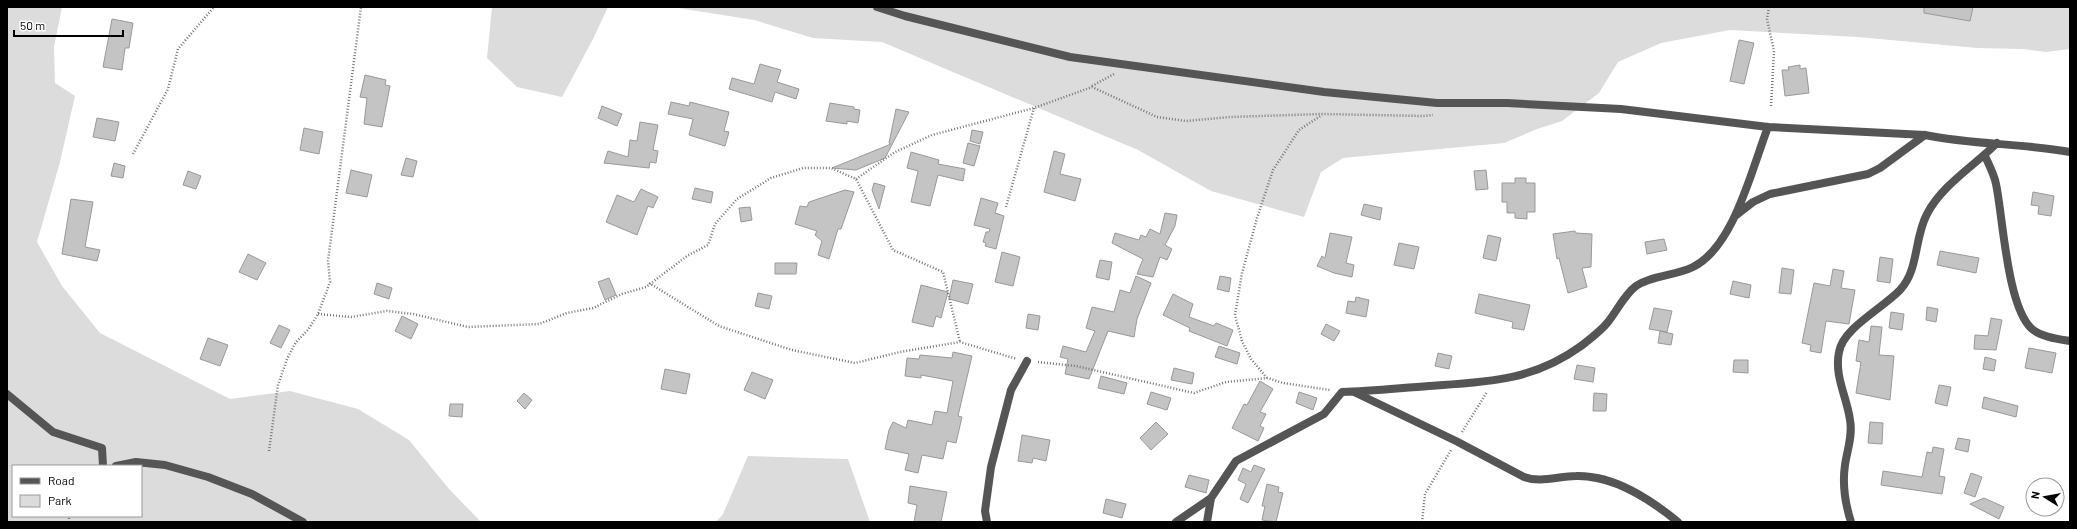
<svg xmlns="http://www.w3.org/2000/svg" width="2077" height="529" viewBox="0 0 2077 529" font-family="Barlow,sans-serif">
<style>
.green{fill:#dcdcdc;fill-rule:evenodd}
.building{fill:#c4c4c4;stroke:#999}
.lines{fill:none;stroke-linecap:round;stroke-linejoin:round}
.path{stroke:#777;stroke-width:2.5;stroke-dasharray:1 2;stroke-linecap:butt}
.street{stroke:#555;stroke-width:8}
</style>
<rect width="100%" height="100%" fill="#fff"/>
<path class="green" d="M7 7H62L54 47 55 83 75 96 60 162 37 242 62 286 100 333 230 399 290 391 358 409 409 440 449 489 481 522H7ZM13 466H141V516H13Z
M492 7H608L593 39 562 97 517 87 487 58Z
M672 7H2070V49L2046 52 2023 49 1977 48 1858 37 1730 30 1661 43 1618 62 1599 93 1562 121 1537 129 1504 143 1343 158 1321 172 1304 217 1211 191 1138 150 882 42 813 38 754 20Z
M748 456 848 459 870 522H716L723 514Z"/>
<path class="building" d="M1924 7H1973L1970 21 1924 13Z
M112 19 133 23 129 48H125L122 70 103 67Z
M1739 40 1754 43 1744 84 1730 81Z
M760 64 781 70 777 82 799 89 796 99 775 92 772 102 729 89 732 78 754 84Z
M1800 65V69L1806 68 1809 93 1785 96 1782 70H1789L1788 67Z
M365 75 386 80 385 85 390 86 382 127 364 124 367 98 360 97Z
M671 102 689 106 690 102 729 112 724 131 729 132 725 146 689 135 693 119 668 114Z
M830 103 854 107V109L860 110 858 123 847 121V124L826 121Z
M602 106 622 114 617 126 598 118Z
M896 109 909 112 885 158 856 170 832 168 891 144 889 143Z
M97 118 119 122 115 141 93 137Z
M640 122 658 125 653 150 658 151 656 163 650 162 649 168 604 163 608 151 628 157 630 140 637 141Z
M304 128 323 132 319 154 300 150Z
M972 130 983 132 980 144 970 141Z
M968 143 980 146 974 166 963 163Z
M1054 151 1065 154 1060 174 1081 179 1075 201 1044 192Z
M911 152 939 160 938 164 965 169 963 181 938 175 930 206 911 202 918 171 907 168Z
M406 158 417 161 413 177 401 175Z
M114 163 125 166 123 178 111 176Z
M351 170 372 175 367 197 346 193Z
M1486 170 1488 189 1476 190 1474 171Z
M188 171 201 176 196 189 183 185Z
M1515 178H1526V183H1535V212H1527V219L1515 218V213H1507V202H1502V183H1515Z
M874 183 885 186 879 209 872 190Z
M695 188 713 192 711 203 692 199Z
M641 189 658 197 653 208 648 206 637 235 606 222 617 195 634 202Z
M845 190 854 192 841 229H838L829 259 818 255 822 241 815 235 817 231 795 224 800 206 807 207 809 202Z
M2033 192 2054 196 2051 216 2038 214 2039 206 2031 205Z
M981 198 998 203 995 213 1004 216 996 249 985 246 986 243 983 242 986 232H989L990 229 974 225Z
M71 199 93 202 85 247 100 250 97 261 62 254Z
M1364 204 1382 208 1380 220 1361 215Z
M750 207 752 220 741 222 739 208Z
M1165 213 1177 215 1175 226 1165 245 1172 249 1167 260 1160 257 1153 277 1137 274 1143 259 1112 243 1115 233 1139 240 1141 235 1146 237 1150 229 1160 234Z
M1575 231 1576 233 1592 234 1591 267 1582 268 1587 287 1568 293 1559 258 1557 259 1553 234Z
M1330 233 1352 237 1346 263 1354 265 1352 277 1334 273 1317 266 1322 256 1325 258Z
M1488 235 1501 238 1496 261 1483 258Z
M1664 239 1667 250 1647 254 1645 242Z
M1399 243 1419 247 1414 269 1394 265Z
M1940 251 1979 258 1976 273 1937 265Z
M1002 252 1020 257 1013 286 995 282Z
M248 254 266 263 257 280 239 272Z
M1880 257 1893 259 1890 283 1877 281Z
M1100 260 1112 262 1109 280 1096 277Z
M775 263H797L796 274H775Z
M1782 268 1794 270 1791 294 1779 293Z
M1833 269 1844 271 1841 288 1855 290 1849 324 1826 321 1821 353 1810 351 1811 345 1802 343 1814 283 1830 286Z
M1136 276 1151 283 1137 319 1134 337 1108 331 1089 379 1065 374 1068 359 1060 357 1063 346 1086 352 1095 331 1086 328 1092 307 1114 312 1120 290 1130 293Z
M1220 276 1231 278 1229 292 1217 289Z
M609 278 616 295 605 300 598 282Z
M953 280 973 284 968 304 949 299Z
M1733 281 1751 285 1749 298 1730 294Z
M377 283 392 288 389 299 374 294Z
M921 285 948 292 941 318 936 316 933 327 912 322Z
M758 293 772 296 769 309 755 306Z
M1173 294 1193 304 1189 317 1214 326 1216 323 1233 330 1227 346 1189 331 1190 328 1163 315Z
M1479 294 1530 305 1524 330 1512 328 1513 322 1475 313Z
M1356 297 1369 300 1366 317 1346 313 1348 301 1355 302Z
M1927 307 1938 309 1936 322 1926 320Z
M1654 308 1672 311 1667 332 1649 329Z
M1891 312 1904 314 1902 330 1889 328Z
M1028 314 1040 316 1038 330 1026 328Z
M402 316 418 324 411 339 395 331Z
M1991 318 2002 320 1996 350 1974 349 1975 335 1988 336Z
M1326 324 1340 331 1334 341 1321 334Z
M279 325 290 330 281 348 270 343Z
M1871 326 1882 327 1879 355 1894 356 1890 400 1856 393 1861 362 1856 361 1859 340 1869 342Z
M1660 331 1673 334 1671 345 1658 343Z
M208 338 228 345 220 366 200 359Z
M1219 346 1240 353 1237 364 1215 357Z
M2029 348 2056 353 2052 373 2025 368Z
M953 352 972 356 958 416 962 417 956 443 947 441 943 459 922 455 918 473 905 470 909 454 885 449 889 430 893 422 906 428 908 420 932 425 935 411 947 413 953 381 921 375V378L905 376 907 358 919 359 920 355 952 358Z
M1438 353 1452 356 1449 369 1435 366Z
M1985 357 1996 360 1994 371 1983 369Z
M1734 360H1748V373L1733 372Z
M1577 365 1595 368 1593 382 1574 379Z
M1174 368 1194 373 1192 384 1171 380Z
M665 369 690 374 686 394 661 389Z
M752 372 773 380 765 399 744 390Z
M1101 376 1127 383 1124 394 1098 388Z
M1260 381 1273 389 1260 412 1266 414 1260 426 1264 428 1258 441 1232 428 1244 404 1247 405Z
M1939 385 1951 387 1947 406 1935 403Z
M1151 392 1171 398 1167 410 1147 404Z
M1299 392 1317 398 1313 410 1296 403Z
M524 393 532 400 525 409 517 401Z
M1594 393 1607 394 1606 411H1593Z
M1984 397 2018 406 2016 417 1982 408Z
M450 404H463L462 417 449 416Z
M1156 422 1168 434 1151 450 1140 438Z
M1870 422 1883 423 1882 444 1868 443Z
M1022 435 1050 440 1046 461 1033 458 1032 463 1018 461Z
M1958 438 1970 440 1968 452 1955 449Z
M1933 447 1944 449 1939 476 1945 477 1942 494 1881 485 1883 471 1922 477 1927 452 1932 453Z
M1254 465 1265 469 1248 503 1240 499 1246 484 1238 480 1243 468 1251 472Z
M1971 473 1982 477 1975 497 1964 493Z
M1189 475 1209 480 1206 493 1185 487Z
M1267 484 1279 487 1278 492 1283 493 1276 522 1262 520 1265 506H1262Z
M910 486 947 492 941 522H914L917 505 908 503Z
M1984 498 2004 507 1999 519 1970 504Z
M1106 499 1126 504 1122 518 1103 513Z"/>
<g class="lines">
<path class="path" d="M1769 7 1767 19 1774 51 1771 107
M1092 86 1114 74
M133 154 168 89 178 49 214 7
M856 179 895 152 932 135 1034 108 1092 87 1157 117 1186 121 1230 117 1322 114 1423 116 1433 115
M1006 207 1034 108
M649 283 719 326 792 350 855 363 900 352 960 342 1017 359
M318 314 351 317 387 311 413 314 468 327 539 324 567 313 593 308 622 294 646 287 687 256 708 245 715 224 737 199 771 178 803 168H831L856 179 893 250 943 272 960 342
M1038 362 1076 366 1194 393 1226 382 1268 378 1283 383 1330 390
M1267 378 1251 359 1242 341 1235 315 1242 273 1257 218 1273 170 1299 130 1322 115
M1462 432 1487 392
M269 451 278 385 287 359 296 342 308 330 318 314 330 282 328 261 361 7
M69 522V516
M1422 522 1425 494 1451 450"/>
<path class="street" d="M877 7 905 16 1070 57 1324 92 1437 103H1507L1621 109 1768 127 1925 135C1972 145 2022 143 2070 152
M1985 156C1989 165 1994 174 1996 184 2003 217 2007 307 2032 329 2042 337 2058 339 2070 341
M1735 216 1753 202 1770 194 1868 174 1880 168 1925 135
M1354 392 1456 441 1524 477C1540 483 1559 476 1576 476 1614 475 1650 499 1678 522
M7 394 53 432 102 448 103 466
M116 466 136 462 165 465 208 477 252 494 303 522
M987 522 985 511 991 467 1011 390 1027 361
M1176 522 1211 498
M1207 522 1211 498 1236 461 1324 414 1342 392C1371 391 1400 388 1429 386 1487 382 1533 381 1581 346 1590 339 1601 331 1608 322 1617 311 1624 295 1636 286 1652 275 1675 276 1693 267 1734 247 1752 168 1768 127
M1851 522C1845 503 1842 485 1845 465 1847 451 1853 435 1850 420 1847 397 1834 376 1839 352 1843 328 1883 308 1900 290 1919 270 1914 238 1927 214 1942 185 1974 166 1997 143"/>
</g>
<rect width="2077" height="529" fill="none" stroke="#000000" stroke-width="16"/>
<rect x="12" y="465" width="130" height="52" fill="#ffffff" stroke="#999999"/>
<rect x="20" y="478" width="20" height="6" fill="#555555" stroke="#999999"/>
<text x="48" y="485" font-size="12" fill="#000000">Road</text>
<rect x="20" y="495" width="20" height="12" fill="#dcdcdc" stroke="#999999"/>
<text x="48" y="505" font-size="12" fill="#000000">Park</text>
<g transform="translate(2045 497) rotate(281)"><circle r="19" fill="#ffffff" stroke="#999999"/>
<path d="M0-3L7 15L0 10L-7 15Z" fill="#000000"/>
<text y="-6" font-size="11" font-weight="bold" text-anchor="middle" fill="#000000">N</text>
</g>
<path d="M14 30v6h109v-6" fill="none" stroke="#000000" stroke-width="2"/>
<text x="20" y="30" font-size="12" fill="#000000" stroke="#ffffff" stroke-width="3" paint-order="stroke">50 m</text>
</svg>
